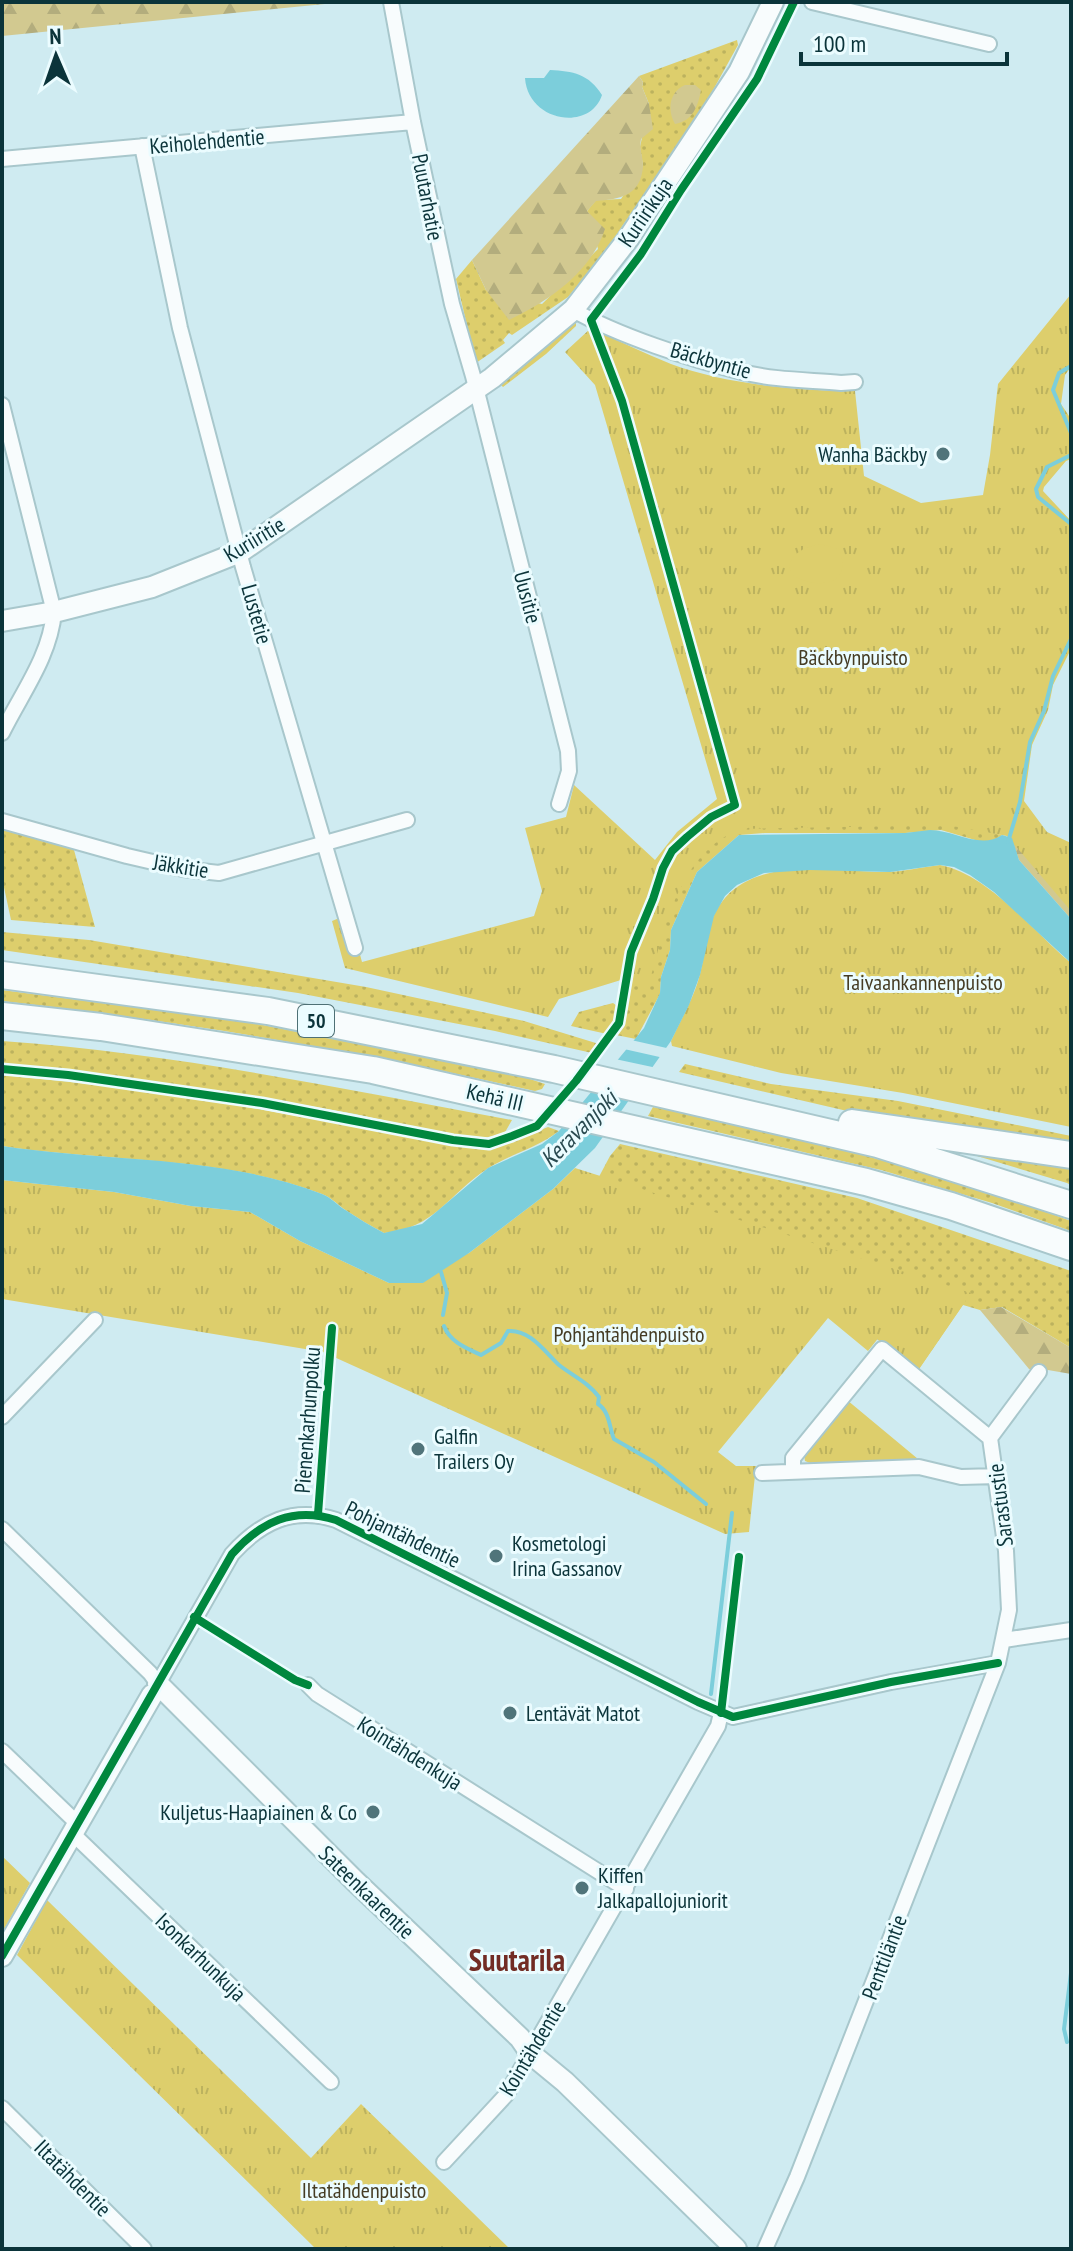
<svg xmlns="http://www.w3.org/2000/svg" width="1073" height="2251" viewBox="0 0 1073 2251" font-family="'PT Sans Narrow',sans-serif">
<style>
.grass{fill:url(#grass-dots)}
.forest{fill:url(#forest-firs)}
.park{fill:url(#park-tufts)}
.pitch{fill:#ddce6c}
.water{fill:#7ccedb}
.pier{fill:#cfebf1}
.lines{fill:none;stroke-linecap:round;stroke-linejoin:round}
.stream{stroke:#7ccedb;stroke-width:4}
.street-casing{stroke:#a8c7cc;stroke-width:18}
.secondary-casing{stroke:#a8c7cc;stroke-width:24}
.highway-casing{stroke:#a8c7cc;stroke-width:30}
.street{stroke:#f8fcfd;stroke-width:14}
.secondary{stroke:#f8fcfd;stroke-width:20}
.highway{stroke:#f8fcfd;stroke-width:26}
.cycleway-casing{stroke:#ebfcff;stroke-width:13}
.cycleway{stroke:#00873e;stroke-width:8}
.poi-dot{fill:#50747a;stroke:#ebfcff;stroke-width:3}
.labels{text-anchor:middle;stroke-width:6;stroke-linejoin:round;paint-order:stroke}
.shield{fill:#ebfcff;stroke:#4e7075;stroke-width:2}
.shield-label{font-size:20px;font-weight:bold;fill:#0b343a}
.street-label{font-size:22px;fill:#0b343a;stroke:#ebfcff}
.poi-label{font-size:22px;fill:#0b343a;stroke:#ebfcff;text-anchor:start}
.park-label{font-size:22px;fill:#453c24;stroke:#ebfcff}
.water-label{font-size:24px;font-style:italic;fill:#2a4a50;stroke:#ebfcff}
.district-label{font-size:30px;font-weight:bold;fill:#722c24;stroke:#ebfcff}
</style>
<defs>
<pattern id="grass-dots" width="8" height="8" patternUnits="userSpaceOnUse" patternTransform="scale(2)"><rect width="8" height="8" fill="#ddce6c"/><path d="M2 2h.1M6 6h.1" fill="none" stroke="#bcb25e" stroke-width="1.8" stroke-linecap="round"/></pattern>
<pattern id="forest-firs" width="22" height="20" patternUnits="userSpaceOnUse" patternTransform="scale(2)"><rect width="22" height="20" fill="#d2c990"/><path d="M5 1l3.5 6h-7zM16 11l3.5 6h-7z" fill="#b3ad7d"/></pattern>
<pattern id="park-tufts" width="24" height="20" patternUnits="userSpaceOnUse" patternTransform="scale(2)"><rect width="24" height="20" fill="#ddce6c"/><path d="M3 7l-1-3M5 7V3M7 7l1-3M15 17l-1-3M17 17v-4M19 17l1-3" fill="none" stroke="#bcb25e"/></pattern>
</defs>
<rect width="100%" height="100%" fill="#cfebf1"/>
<path class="grass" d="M737 40 738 45 702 110 601 257 568 297 512 335 509 333 503 340 505 343 476 363 456 279 472 260 486 290 542 304 598 249 587 211 596 200 621 199 643 166 640 147 649 104 642 87 643 82 639 76Z
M573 322 576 323V326L546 354 503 387 499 383Z
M898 812 1002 835 993 842H982L941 830 905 833H765L739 835 697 872 671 930 670 950 661 977 660 994 636 1039 616 1035 626 1017 631 970 697 833Z
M2 827 74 850 95 927 11 920 2 878Z
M2 932 89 940 366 987 524 1021 599 1044 592 1053 495 1031 298 993 2 950Z
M2 990 248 1022 518 1075 545 1084 542 1089 535 1091C358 1051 182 1021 2 1001Z
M613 1003 620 1008 615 1023 607 1034 571 1026 579 1012Z
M2 1041C174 1053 343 1089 512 1120L504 1134 473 1140 355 1114 247 1095 128 1078 2 1066Z
M685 1064 771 1084 898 1101 1071 1136V1148L886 1120 679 1072Z
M2 1075 157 1091 454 1144C499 1149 507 1144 548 1127L559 1131C535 1149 510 1154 487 1169 449 1194 434 1229 384 1233 371 1226 359 1219 347 1211 339 1206 331 1197 322 1194 225 1156 104 1162 2 1146Z
M653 1107C794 1134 936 1171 1071 1221V1231L992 1203 881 1170 648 1116Z
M620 1144 857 1198 1071 1271V1348L1002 1307 980 1310 963 1305 919 1369 915 1370 856 1322 593 1188 610 1156Z
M957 1150 1071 1163V1185L1067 1183Z"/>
<path class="forest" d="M2 2H345L2 36Z
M639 76 643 82 642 87 649 104 653 129 641 139C639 149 643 156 643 166 641 196 620 199 596 201L587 211 605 229C591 272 549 301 509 320L486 290 472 260Z
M685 85H695L701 90C698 106 693 121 675 124 667 110 669 92 685 85Z
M1011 838 1071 873V919L1019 860Z
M1001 1307 1071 1348V1374L1048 1370 1043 1377 1029 1369 980 1310Z"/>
<path class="park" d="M1071 294V367L1065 375 1061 404 1071 419V459L1066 461 1044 487 1043 491 1071 521V649L1053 685 1048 710 1032 745 1024 801 1047 832 1071 843V911L1007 836 931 822 892 826 741 829C678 852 664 931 648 988L621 980 559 999 548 1017 345 968 332 921 349 914 362 962 534 916 542 891 525 828 566 817 574 785 655 860 677 832 717 799 595 385 565 352 591 328C617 340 644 353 671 364 725 384 798 391 855 391L864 476 921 503 983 495 990 455 998 384Z
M940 865C988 874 1033 931 1071 963V1127L903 1093 781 1073 672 1046 671 1041C681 1019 694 998 700 974 705 955 706 933 714 915 744 852 829 872 885 872 903 872 922 867 940 865Z
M575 1168 971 1293 919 1369 880 1336 868 1351 828 1318 718 1452 736 1466H756L749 1532 725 1534 323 1352 2 1299V1180L114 1192 191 1206 250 1212 300 1241 389 1283 469 1253 553 1189Z
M847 1400 918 1459 810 1463 805 1461 804 1455Z
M2 1856 30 1883 2 1933Z
M47 1900 311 2158 361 2104 510 2249H316L17 1955Z"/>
<path class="pitch" d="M820 544 839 549C854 585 818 590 794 576L789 568C790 553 807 546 820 544Z"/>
<path class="water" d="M550 70C573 71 589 74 602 95 590 132 528 122 525 78H544Z
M930 830C954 830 981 850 1002 835L1012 838 1019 860 1071 919V963L994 892 970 875 954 867 940 865 890 872 810 870 764 873 737 885 725 896 714 916 700 975 689 1005 671 1041 595 1148 553 1189 469 1253 423 1283H389L300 1241 250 1212 191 1206 114 1192 2 1180V1146C107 1162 222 1155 322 1194 331 1197 338 1206 347 1211 359 1219 371 1226 384 1233L422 1224 488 1168 542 1144 559 1131 644 1028 660 993 661 977 670 950 671 930 697 872 739 835 905 833Z"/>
<path class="pier" d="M631 1040 671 1049 664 1058 624 1049Z
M615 1059 657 1068 633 1101 588 1091Z"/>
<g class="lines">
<path class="stream" d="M1071 366 1059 373 1053 390 1071 433
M1071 455 1047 467 1036 489 1038 497 1071 524
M1008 842 1020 802 1030 742 1044 711 1053 676 1071 639
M441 1272 447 1293 443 1315
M444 1326C450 1342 466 1348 481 1355L501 1343 508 1331C530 1329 545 1352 559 1365 573 1376 589 1383 599 1397L598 1404C610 1412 609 1427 614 1439L654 1462 706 1504
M711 1694 732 1513
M1067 2042 1064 2029 1071 1973"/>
<defs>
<path id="street" d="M391 2 413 122 452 304 473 376 568 751 569 771 559 804
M812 2 989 44
M142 146 180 328 243 567 355 948
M2 159 413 122
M573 310C617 335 692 360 742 372 773 380 808 380 841 383L855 382
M2 405 54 612C50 657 21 694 2 733
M2 821 127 856 183 869 219 873 407 820
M2 1417 95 1320
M990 1438 1039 1372
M762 1473 919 1467 961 1477 997 1476
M2 1529 150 1673 158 1684
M1004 1640 1071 1630
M308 1685 317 1694 626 1889
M155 1689 232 1554C261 1522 293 1506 336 1520L698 1702 733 1717 891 1682 998 1663
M2 1751 77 1823
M72 1833 331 2082
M2 2108 144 2249
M444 2162 506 2095 718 1726 721 1713
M765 2249 797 2177 998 1663 1009 1610 1006 1551 990 1438 882 1349 793 1458V1471"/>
<path id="secondary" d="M2 621 54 612 152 587 240 552 492 378 573 310 628 239 739 72 773 2
M158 1684 356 1882 520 2038 531 2054 565 2082 736 2249
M2 1956 152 1695"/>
<path id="highway" d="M2 975 268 1011 554 1069 878 1144 1071 1205
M2 1016 101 1027 373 1070 866 1182 951 1206 1071 1247
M852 1123 1071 1155"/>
</defs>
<use href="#street" class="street-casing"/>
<use href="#secondary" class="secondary-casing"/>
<use href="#highway" class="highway-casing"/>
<use href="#street" class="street"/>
<use href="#secondary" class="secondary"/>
<use href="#highway" class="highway"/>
<defs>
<path id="cycleway" d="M2 1069 68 1075 262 1103 453 1140 489 1144 512 1136 537 1126 576 1081 619 1023 631 952 653 899 663 868 672 851 687 837 711 817 735 805 622 401 591 320 641 254 681 190 757 79 794 2
M318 1514 332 1328
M194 1617 295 1680 308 1685
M721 1713 739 1557
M2 1956 232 1554C261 1522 293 1506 336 1520L698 1702 733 1717 891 1682 998 1663"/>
</defs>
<use href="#cycleway" class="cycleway-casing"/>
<use href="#cycleway" class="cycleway"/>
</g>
<g class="poi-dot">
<circle cx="943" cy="454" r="8"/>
<circle cx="418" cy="1449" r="8"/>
<circle cx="496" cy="1556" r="8"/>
<circle cx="510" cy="1713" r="8"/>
<circle cx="373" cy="1812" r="8"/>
<circle cx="582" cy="1888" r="8"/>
</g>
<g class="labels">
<rect class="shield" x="298" y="1005" width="36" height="32" rx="6"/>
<g class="shield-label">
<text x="316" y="1028">50</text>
</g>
<g class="street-label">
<text transform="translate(207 141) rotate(-5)" y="8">Keiholehdentie</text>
<text transform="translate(428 197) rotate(79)" y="8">Puutarhatie</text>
<text transform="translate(645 212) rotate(-56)" y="8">Kuriirikuja</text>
<text transform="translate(711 360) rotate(16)" y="8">Bäckbyntie</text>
<text transform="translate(254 539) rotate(-31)" y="8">Kuriiritie</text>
<text transform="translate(528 597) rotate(75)" y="8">Uusitie</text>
<text transform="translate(257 614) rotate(74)" y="8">Lustetie</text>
<text transform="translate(181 866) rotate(9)" y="8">Jäkkitie</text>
<text transform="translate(495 1097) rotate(13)" y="8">Kehä III</text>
<text transform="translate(307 1420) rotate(-86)" y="8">Pienenkarhunpolku</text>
<text transform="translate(1000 1505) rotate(-97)" y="8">Sarastustie</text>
<text transform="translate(403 1534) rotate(26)" y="8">Pohjantähdentie</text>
<text transform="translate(410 1753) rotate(32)" y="8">Kointähdenkuja</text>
<text transform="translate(367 1892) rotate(44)" y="8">Sateenkaarentie</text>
<text transform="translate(201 1957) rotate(44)" y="8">Isonkarhunkuja</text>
<text transform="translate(884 1957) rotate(-69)" y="8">Penttiläntie</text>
<text transform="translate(532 2048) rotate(-59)" y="8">Kointähdentie</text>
<text transform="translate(73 2178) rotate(45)" y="8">Iltatähdentie</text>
</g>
<g class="poi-label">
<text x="927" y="462" text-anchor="end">Wanha Bäckby</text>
<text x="434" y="1444">Galfin<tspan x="434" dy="25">Trailers Oy</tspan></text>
<text x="512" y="1551">Kosmetologi<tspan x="512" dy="25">Irina Gassanov</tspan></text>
<text x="526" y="1721">Lentävät Matot</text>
<text x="357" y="1820" text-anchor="end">Kuljetus-Haapiainen &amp; Co</text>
<text x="598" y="1883">Kiffen<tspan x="598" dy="25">Jalkapallojuniorit</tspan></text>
</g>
<g class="park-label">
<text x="853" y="665">Bäckbynpuisto</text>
<text x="923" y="990">Taivaankannenpuisto</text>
<text x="629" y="1342">Pohjantähdenpuisto</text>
<text x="364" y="2198">Iltatähdenpuisto</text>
</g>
<g class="water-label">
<text transform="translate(579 1129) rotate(-45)" y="8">Keravanjoki</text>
</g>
<g class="district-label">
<text x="517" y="1971">Suutarila</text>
</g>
</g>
<rect width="1073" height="2251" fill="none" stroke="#0b343a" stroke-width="8"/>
<g transform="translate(56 56) rotate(358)" stroke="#ebfcff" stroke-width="6" paint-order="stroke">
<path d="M0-6L14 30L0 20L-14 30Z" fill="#0b343a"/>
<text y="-12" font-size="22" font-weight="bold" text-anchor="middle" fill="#0b343a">N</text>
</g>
<path d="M801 52v12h206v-12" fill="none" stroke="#0b343a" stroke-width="4"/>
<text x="813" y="52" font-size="24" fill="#0b343a" stroke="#ebfcff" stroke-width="6" paint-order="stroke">100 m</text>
</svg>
